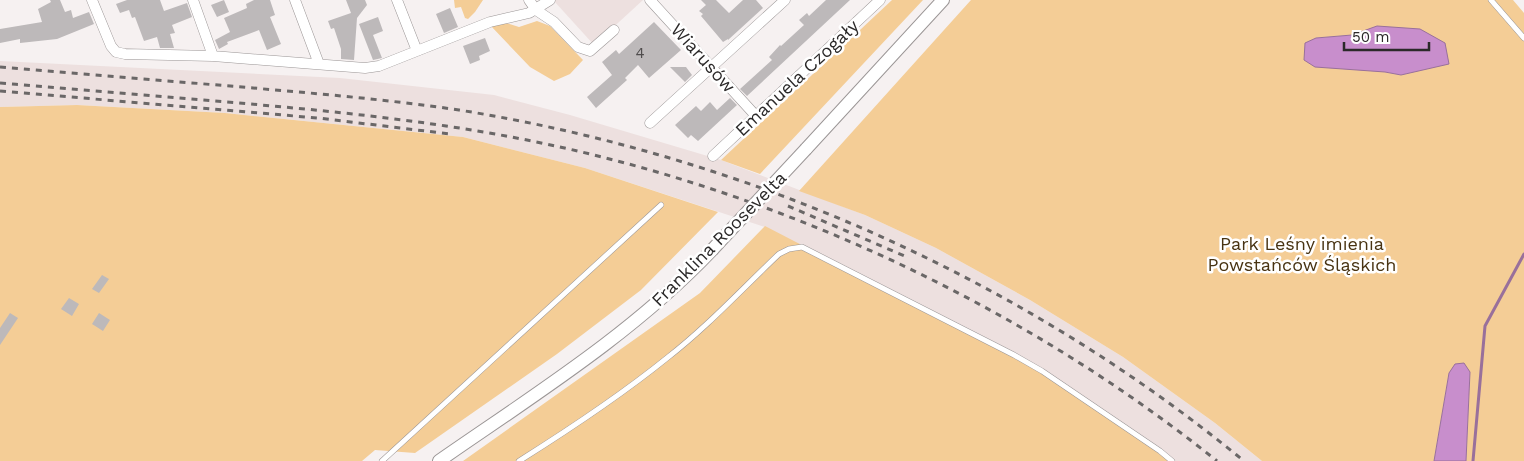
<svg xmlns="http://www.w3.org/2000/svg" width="1524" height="461" viewBox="0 0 1524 461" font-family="'Work Sans',sans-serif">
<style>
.built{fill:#ede0df}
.green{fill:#f4cd96;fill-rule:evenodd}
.water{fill:#c88ecc;stroke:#99709b}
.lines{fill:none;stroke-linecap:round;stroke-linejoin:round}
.stream{stroke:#99709b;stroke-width:3}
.building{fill:#bdb9ba}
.service-casing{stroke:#9b9696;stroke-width:6}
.minor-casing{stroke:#9b9696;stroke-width:11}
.tertiary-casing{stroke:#9b9696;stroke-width:14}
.service{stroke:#fff;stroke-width:5}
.minor{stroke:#fff;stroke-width:10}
.tertiary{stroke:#fff;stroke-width:12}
.rail{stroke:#6a6767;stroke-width:3;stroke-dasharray:6 6;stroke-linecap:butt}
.tertiary-bridge-casing{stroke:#9b9696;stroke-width:14;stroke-linecap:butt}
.tertiary-bridge{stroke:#fff;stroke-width:12}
.labels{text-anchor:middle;stroke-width:5;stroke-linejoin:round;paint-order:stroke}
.number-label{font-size:15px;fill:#504d4d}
.street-label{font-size:18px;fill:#2b2929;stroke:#fff}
.park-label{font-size:18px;fill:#483312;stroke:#fff}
</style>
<rect width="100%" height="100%" fill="#f6f1f1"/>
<path class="built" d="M556 0H643L594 45 554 1Z
M0 61 340 78 494 95 570 115 721 160 865 215 936 248 1030 300 1123 357 1215 423 1262 461H1172L765 227 585 168 463 137 225 113 77 105 0 107Z"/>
<path class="green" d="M454 0H483L475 12 468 19 465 18 461 7 455 8Z
M892 0H923L760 174 721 160Z
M971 0H1513L1524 13V461H1466L1470 372 1449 373 1434 461H1262L1215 423 1123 357 1030 300 936 248 865 215 799 191ZM1352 35 1420 70 1401 75 1385 72 1316 38Z
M537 21 550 26 583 60 570 74 554 81 530 67 490 25 503 22 519 27Z
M77 105 225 113 463 137 585 168 718 212 641 290 557 354 415 453 375 450 362 461H0V107Z
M765 226 1014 355 1172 461H463L700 293Z"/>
<path class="water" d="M1377 26 1420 29 1445 43 1449 64 1401 75 1385 72 1315 67 1304 60 1305 43 1316 38 1352 35Z
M1464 363 1470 372 1466 461H1434L1449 373 1455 364Z"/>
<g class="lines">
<path class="stream" d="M1473 461 1485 326 1524 254"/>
</g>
<path class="building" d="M50 0H60L65 12 71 10 73 18 89 12 94 24 57 39 20 43V39L0 43V29L42 22 38 9 51 2Z
M127 0H160L164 11 187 3 192 17 172 25 175 33 170 34 174 48H160L157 37 144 41 135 17 132 18 129 10 120 13 116 4Z
M224 0 229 12 217 17 211 5Z
M254 0H270L275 15 270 17 281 44 267 50 259 30 227 42 228 44 219 49 215 40 230 32 224 18 247 8 246 4Z
M346 0H365L367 5 357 18 354 60 341 59V49L334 28 331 29 328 21 351 13Z
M701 0H716L729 13 743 0H756L763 8 728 40V39L723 42 701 16 703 14 699 11 706 5Z
M826 0H850L747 96 740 89 772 60 769 57 780 45 781 46 804 25 799 20 807 13 809 16Z
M450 8 458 27 444 33 436 14Z
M378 17 383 31 373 35 382 58 373 60 359 24Z
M654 22 681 50 649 78 638 65 625 78 627 80 596 108 587 97 612 75 602 62 616 50 619 54Z
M485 38 490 51 479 56 480 60 470 64 463 46Z
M670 67H686L692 75 685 82Z
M730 98 737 105 698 141 691 135 688 138 675 125 696 106 701 111 710 102 717 110Z
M102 275 109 279 99 293 92 289Z
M69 298 79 304 72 316 61 309Z
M10 313 18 318 0 345V328Z
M99 313 110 320 103 331 92 324Z"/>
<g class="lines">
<defs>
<path id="service" d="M1491 0 1524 38
M382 461 661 205
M519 461C570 429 620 396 667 358 707 327 742 289 779 254L789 249 802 247 1014 355 1042 371 1160 451 1172 461"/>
<path id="minor" d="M92 0 111 46 116 52 125 54 213 56 365 68 379 66 490 22 529 13 550 0
M193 0 213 56
M295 0 319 64
M397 0 417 51
M529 0 536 10 554 22 578 47 590 51 614 30
M650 0 756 116
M650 123 785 0
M713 156 880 0"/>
<path id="tertiary" d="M806 149 943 0
M439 461C534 395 632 334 712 250"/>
</defs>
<use href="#service" class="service-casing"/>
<use href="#minor" class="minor-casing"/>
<use href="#tertiary" class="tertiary-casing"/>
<use href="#service" class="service"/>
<use href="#minor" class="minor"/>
<use href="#tertiary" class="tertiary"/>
<path class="rail" d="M0 67C84 74 169 81 253 88 322 94 391 100 459 110 745 156 1020 277 1244 461
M0 83C76 89 152 96 227 102 321 110 414 119 506 136 760 183 1015 299 1217 461
M0 91 318 118 450 134
M788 206 907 257"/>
<defs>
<path id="tertiary-bridge" d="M712 250 806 149"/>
</defs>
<use href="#tertiary-bridge" class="tertiary-bridge-casing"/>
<use href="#tertiary-bridge" class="tertiary-bridge"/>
</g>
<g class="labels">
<g class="number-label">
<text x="640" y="58">4</text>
</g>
<g class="street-label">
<text transform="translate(703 58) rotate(48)" y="6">Wiarusów</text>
<text transform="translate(797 78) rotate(-43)" y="6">Emanuela Czogały</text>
<text transform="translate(719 239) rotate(-45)" y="6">Franklina Roosevelta</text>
</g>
<g class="park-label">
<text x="1302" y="250">Park Leśny imienia<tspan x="1302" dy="21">Powstańców Śląskich</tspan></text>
</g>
</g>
<path d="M1344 42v8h85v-8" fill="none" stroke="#2b2929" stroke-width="2.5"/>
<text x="1352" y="42" font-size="15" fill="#2b2929" stroke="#ffffff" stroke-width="4" paint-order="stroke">50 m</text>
</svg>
